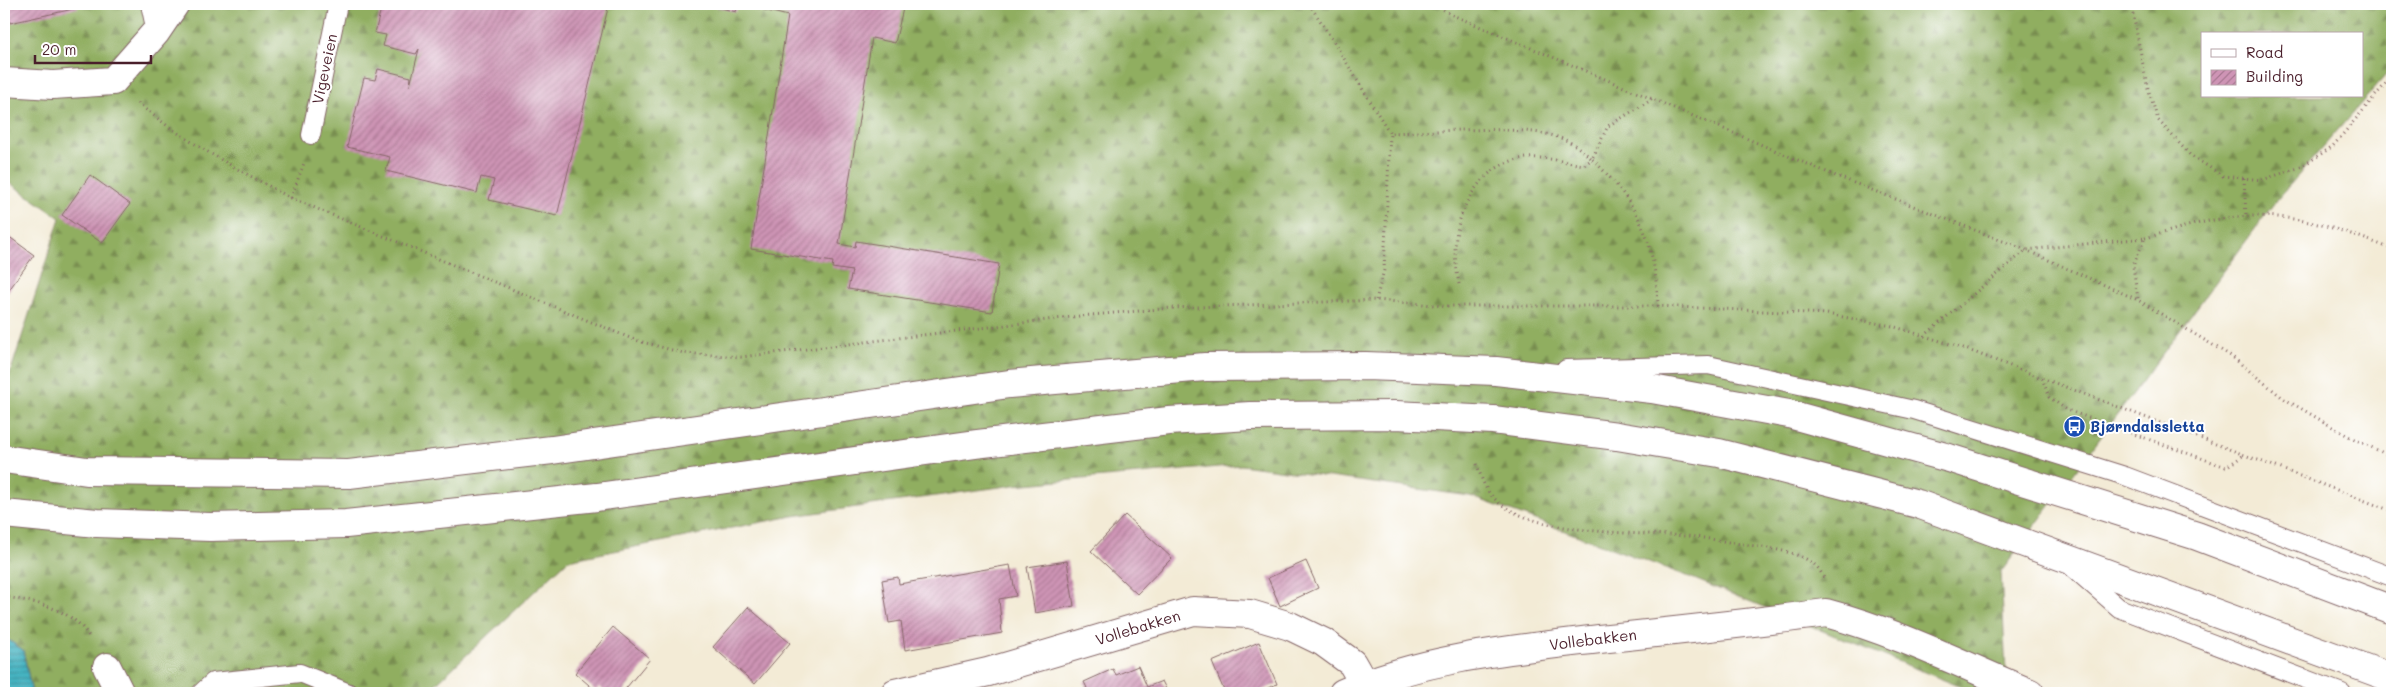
<svg xmlns="http://www.w3.org/2000/svg" width="2396" height="697" viewBox="0 0 2396 697" font-family="Mali,sans-serif">
<style>
.forest{fill:url(#forest-firs);stroke:#6d6646;fill-rule:evenodd}
.water{fill:url(#water-rules);stroke:#486976}
.building{fill:url(#building-hatch)}
.lines{fill:none;stroke-linecap:round;stroke-linejoin:round}
.service-casing{stroke:#856667;stroke-width:20}
.minor-casing{stroke:#856667;stroke-width:30}
.trunk-casing{stroke:#856667;stroke-width:30}
.path{stroke:#856667;stroke-width:3;stroke-dasharray:1 4;stroke-linecap:butt}
.service{stroke:#fff;stroke-width:18}
.minor{stroke:#fff;stroke-width:28}
.trunk{stroke:#fff;stroke-width:28}
.labels{text-anchor:middle;stroke-width:4;stroke-linejoin:round;paint-order:stroke}
.street-label{font-size:15px;fill:#4a1f2b;stroke:#fff}
.transit-label{font-size:15px;font-weight:bold;fill:#164399;stroke:#fff;text-anchor:start}
</style>
<defs>
<pattern id="forest-firs" width="22" height="20" patternUnits="userSpaceOnUse" patternTransform="scale(1.25)"><rect width="22" height="20" fill="#90ae61"/><path d="M5 1l3.5 6h-7zM16 11l3.5 6h-7z" fill="#788d50"/></pattern>
<pattern id="water-rules" width="6" height="5" patternUnits="userSpaceOnUse" patternTransform="scale(1.25)"><rect width="6" height="5" fill="#45b3c1"/><path d="M0 2.5h6" fill="none" stroke="#3c919d"/></pattern>
<pattern id="building-hatch" width="6" height="6" patternUnits="userSpaceOnUse" patternTransform="scale(1.25)"><rect width="6" height="6" fill="#ce94b5"/><path d="M-1 1l2-2M0 6l6-6M5 7l2-2" fill="none" stroke="#a97893"/></pattern>
</defs>
<rect width="100%" height="100%" fill="#fff"/>
<filter id="ink" filterUnits="userSpaceOnUse"><feTurbulence type="fractalNoise" baseFrequency=".02" numOctaves="2"/><feDisplacementMap in="SourceGraphic" scale="10" xChannelSelector="R" yChannelSelector="G"/><feConvolveMatrix kernelMatrix="1 2 1 2 8 2 1 2 1" color-interpolation-filters="sRGB"/></filter>
<filter id="wash" filterUnits="userSpaceOnUse"><feTurbulence type="fractalNoise" baseFrequency=".0096" numOctaves="4" result="noise"/><feDisplacementMap in="SourceGraphic" scale="20" xChannelSelector="R" yChannelSelector="G"/><feGaussianBlur stdDeviation="1.12" result="paint"/><feColorMatrix in="noise" values="0 0 0 0 0 0 0 0 0 0 0 0 0 0 0 0 0 1.4 0 .05"/><feComposite in="paint" operator="in"/></filter>
<g filter="url(#wash)">
<rect width="100%" height="100%" fill="#f3ebd6"/>
<path class="forest" d="M4 4H2392V68L2275 202 2001 572 2007 693H1976L1687 576 1470 496 1241 465 1014 485 793 516 568 560 426 693H32L23 650 4 637V386H6L60 218 4 179ZM2202 34H2362V96H2202Z"/>
<path class="water" d="M4 637 23 650 32 693H4Z"/>
<g id="blocks">
<path class="building" d="M6 4H77L78 8 10 23Z
M382 4H609L557 216 489 200 494 180 481 177 477 193 386 171 390 157 347 147 364 78 375 80 378 69 411 77 410 86 419 49 416 54 383 46 386 35 375 33Z
M707 4H738L736 12Z
M740 4H904L895 43 872 38 839 244 855 247 856 241 999 264 992 312 848 289 852 271 832 268 833 262 751 249 788 16Z
M90 175 130 204 102 243 62 215Z
M4 233 34 255 4 297Z
M1125 515 1172 558 1137 594 1091 551Z
M1067 561 1074 606 1035 613 1027 567Z
M1306 561 1318 588 1280 606 1268 578Z
M1010 565 1016 596 999 599 1002 633 905 650 901 621 889 623 882 580 898 577 899 584Z
M748 607 790 643 755 684 713 647Z
M613 627 650 659 622 693H606L599 687 596 691 575 673Z
M1259 642 1277 684 1256 693H1225L1212 662Z
M1138 666 1147 687 1162 681 1168 693H1075L1087 688 1084 682 1113 669 1116 675Z"/>
</g>
</g>
<g filter="url(#ink)">
<use href="#blocks" fill-opacity="0" stroke="#856667" stroke-width="1"/>
<g class="lines">
<defs>
<path id="service" d="M150 4 156 32
M311 135 338 4
M1566 369 1708 365 1914 410 2125 476 2392 577
M2072 567 2119 608 2342 693
M201 693 213 682 300 673 349 693"/>
<path id="minor" d="M4 82 53 85 113 81 156 32 175 4
M107 667 120 693
M895 693 988 672 1193 611 1250 614 1290 626 1323 642 1352 663 1364 684
M1343 693C1421 658 1515 649 1599 639 1675 631 1750 623 1826 613 1897 632 1963 665 2030 693"/>
<path id="trunk" d="M4 459 87 471 349 474 552 450 1009 384 1205 367 1366 366 1496 371 1652 389 1789 414 1949 458 2197 536 2392 610
M4 514 97 523 210 527 346 524 597 497 976 444 1169 421 1250 416 1396 415 1493 420 1617 436 1719 453 1918 504 2392 678"/>
</defs>
<use href="#service" class="service-casing"/>
<use href="#minor" class="minor-casing"/>
<use href="#trunk" class="trunk-casing"/>
<path class="path" d="M1309 4C1338 46 1362 90 1390 133
M1435 4 1450 14 1836 176 2026 250 2138 300 2231 356 2283 398 2348 436 2392 457
M2131 4 2147 85 2158 120 2190 155 2223 176 2262 180 2301 167 2333 146 2392 76
M138 103C183 141 239 170 291 198L635 340 683 353 741 357 1080 316 1172 308 1376 300 1445 306H1658L1827 314 1892 326 1963 348 2392 511
M2244 178 2246 217
M291 198 304 163
M2145 238C2172 231 2200 221 2228 218 2288 210 2337 228 2392 249
M1459 284C1457 272 1455 261 1455 249 1456 211 1479 167 1519 159 1541 155 1563 162 1584 165L1592 159C1639 204 1655 241 1658 306
M1376 300 1384 270 1390 133C1434 132 1525 123 1563 139 1574 143 1583 151 1592 159L1608 126 1653 99
M1924 336 2026 250 2145 238 2133 266 2138 299
M2042 378 2049 397 2067 410 2226 467 2244 455
M1477 464C1481 477 1485 491 1496 500 1538 538 1641 531 1696 537 1713 539 1731 543 1749 545 1768 548 1803 552 1817 567 1820 570 1823 576 1825 580
M4 597C34 601 74 609 90 638"/>
<use href="#service" class="service"/>
<use href="#minor" class="minor"/>
<use href="#trunk" class="trunk"/>
</g>
</g>
<defs>
<symbol id="bus-disc" viewBox="-11 -11 22 22"><circle r="9.5" fill="#1a4fb4" stroke="#fff"/><path d="M-5-6H5V4H4V6H2V4H-2V6H-4V4H-5ZM-3.5-4V0h7V-4ZM-3.5 1.2v1.5H-2V1.2ZM2 1.2v1.5H3.5V1.2Z" fill="#fff"/></symbol>
</defs>
<g fill-rule="evenodd">
<use href="#bus-disc" x="2062" y="414" width="25" height="25"/>
</g>
<g class="labels">
<g class="street-label">
<text transform="translate(325 69) rotate(-78)" y="5">Vigeveien</text>
<text transform="translate(1138 628) rotate(-17)" y="5">Vollebakken</text>
<text transform="translate(1593 640) rotate(-7)" y="5">Vollebakken</text>
</g>
<g class="transit-label">
<text x="2090" y="432">Bjørndalssletta</text>
</g>
</g>
<rect width="2396" height="697" fill="none" stroke="#fff" stroke-width="20"/>
<rect x="2201" y="32" width="162" height="65" fill="#ffffff" stroke="#b7a5aa"/>
<rect x="2211" y="49" width="25" height="8" fill="#ffffff" stroke="#b7a5aa"/>
<text x="2246" y="58" font-size="15" fill="#4a1f2b">Road</text>
<rect x="2211" y="70" width="25" height="15" fill="url(#building-hatch)" stroke="#b7a5aa"/>
<text x="2246" y="82" font-size="15" fill="#4a1f2b">Building</text>
<path d="M35 55v8h116v-8" fill="none" stroke="#4a1f2b" stroke-width="2.5"/>
<text x="42" y="55" font-size="15" fill="#4a1f2b" stroke="#ffffff" stroke-width="4" paint-order="stroke">20 m</text>
</svg>
